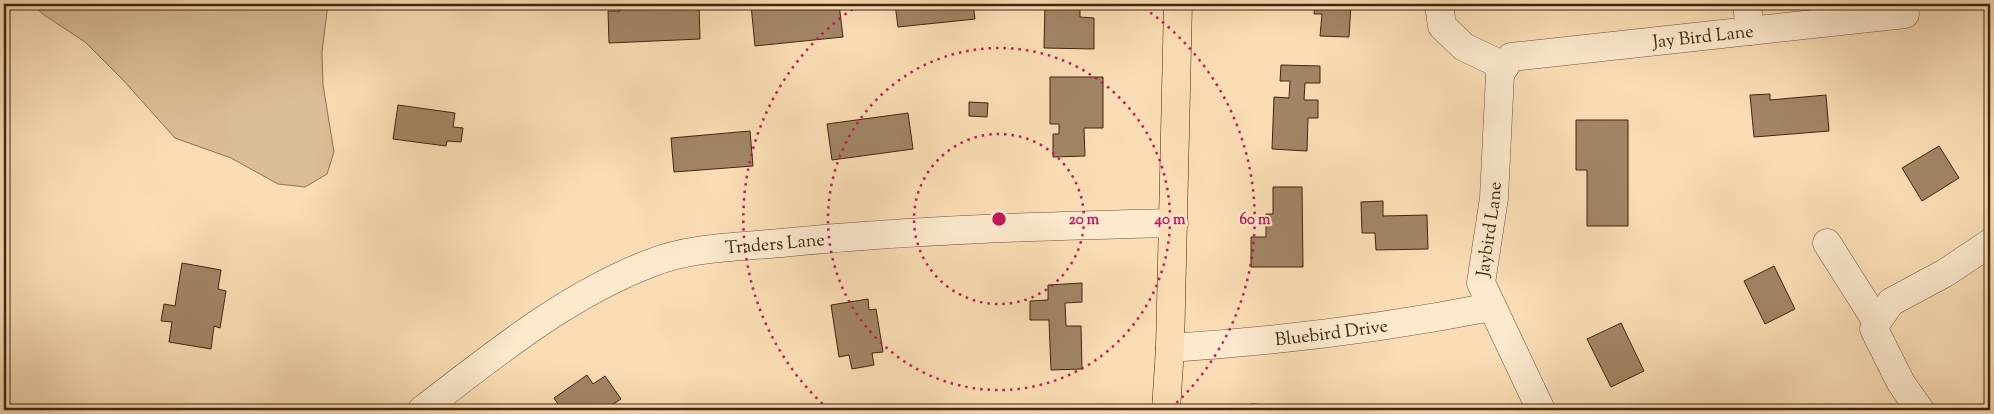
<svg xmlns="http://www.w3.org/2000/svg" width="1994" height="414" viewBox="0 0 1994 414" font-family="'Sorts Mill Goudy',serif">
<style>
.green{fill:#dabe98;stroke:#8d7254}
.building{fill:#a18565;stroke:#402510}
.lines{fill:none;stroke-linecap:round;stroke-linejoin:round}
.minor-casing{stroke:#6e5339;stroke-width:29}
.major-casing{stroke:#402510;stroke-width:29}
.minor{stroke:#fce9ce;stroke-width:28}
.major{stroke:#faddb4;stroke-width:28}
.ring{fill:none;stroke:#c2185b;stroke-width:2.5;stroke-dasharray:2.5 5}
.labels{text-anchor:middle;stroke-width:4;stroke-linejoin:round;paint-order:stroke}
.street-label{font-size:18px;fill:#402510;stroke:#fce9ce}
.centre{fill:#c2185b;stroke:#fce9ce;stroke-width:2.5}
.ring-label{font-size:15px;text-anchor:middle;font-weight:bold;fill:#c2185b;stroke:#fce9ce;stroke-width:4;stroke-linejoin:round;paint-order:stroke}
</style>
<rect width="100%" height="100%" fill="#faddb4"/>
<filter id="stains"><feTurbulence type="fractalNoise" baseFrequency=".004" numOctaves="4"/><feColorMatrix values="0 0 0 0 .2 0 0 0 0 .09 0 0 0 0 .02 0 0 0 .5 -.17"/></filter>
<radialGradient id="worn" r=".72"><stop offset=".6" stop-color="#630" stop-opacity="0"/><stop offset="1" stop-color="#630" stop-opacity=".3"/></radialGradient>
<path class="green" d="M32 4H328L322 52 323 85 334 152 327 174 305 187 278 184 231 158 175 138 123 80 85 42 44 15Z"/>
<path class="building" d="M620 4H699L700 39 609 43 608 11H620Z
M760 4H786V8L810 5V4H839L843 37 755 46 751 5Z
M895 4H973L975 19 898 27Z
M1045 4H1080V17L1094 18V49L1044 48Z
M1315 4H1351L1349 37 1320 36 1322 14H1314Z
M1281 65 1320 66V83H1305L1304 100H1318V118H1308L1307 151 1272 149 1274 97 1289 98 1290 81H1280Z
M1050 77H1103V128H1084L1085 156 1053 157V134H1059V124H1050Z
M1770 94V100L1826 95 1829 131 1754 137 1750 95Z
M969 102 988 103 987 117 969 116Z
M398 105 455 113 453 127 463 128 461 142 447 141 446 146 393 139Z
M908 113 913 149 832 160 827 124Z
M1576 120H1628V226H1587V170H1576Z
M750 131 753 166 674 172 671 138Z
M1939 146 1959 178 1922 201 1902 168Z
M1273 187H1302L1303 267H1251V237H1266V214H1273Z
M1383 201V216L1427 215 1428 249 1376 250 1375 233H1362L1361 202Z
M182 263 221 270 218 289 226 291 220 328 214 326 211 349 169 342 172 322 161 321 164 304 175 306Z
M1774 266 1795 309 1765 324 1744 281Z
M1082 283V302L1065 303 1066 326H1081L1082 369 1051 370 1049 320H1030V301L1048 300V285Z
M868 299 869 310 876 309 883 352 872 353 874 365 852 369 849 355 839 357 831 305Z
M1621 323 1644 371 1611 387 1587 339Z
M587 375 593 384 605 376 621 399 604 410H562L554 398Z
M1251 404 1292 406V410H1251Z"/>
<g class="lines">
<defs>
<g id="minor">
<path d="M1439 4 1442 26 1464 47 1504 66"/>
<path d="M1747 4 1750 31"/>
<path d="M1827 243 1877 322 1874 329 1901 383 1920 410"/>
<path d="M1877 322 1891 302 1945 273 1990 243"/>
<path id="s1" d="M1170 348C1278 341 1385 328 1491 307"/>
<path id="s2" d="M422 410C494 355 565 296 651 263 691 247 738 247 781 243 911 230 1043 226 1174 223"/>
<path id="s3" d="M1541 410 1481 283 1494 198 1500 74 1511 57 1905 14"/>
</g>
<path id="major" d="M1166 410 1170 348 1178 4"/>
</defs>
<use href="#minor" class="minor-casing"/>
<use href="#major" class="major-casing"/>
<use href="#minor" class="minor"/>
<use href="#major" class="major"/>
</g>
<g class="ring">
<circle cx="999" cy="219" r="85"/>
<circle cx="999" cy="219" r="171"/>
<path d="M828 409A256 256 0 0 1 860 4M1138 4A256 256 0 0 1 1170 409"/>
</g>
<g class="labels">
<g class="street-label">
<text dy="6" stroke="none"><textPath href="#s3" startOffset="564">Jay Bird Lane</textPath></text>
<text dy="6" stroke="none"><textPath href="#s3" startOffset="195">Jaybird Lane</textPath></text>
<text dy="6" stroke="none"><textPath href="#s2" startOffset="399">Traders Lane</textPath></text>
<text dy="6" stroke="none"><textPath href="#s1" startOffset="162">Bluebird Drive</textPath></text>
</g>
</g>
<circle cx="999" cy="219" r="8" class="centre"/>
<g class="ring-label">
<text x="1084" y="224">20 m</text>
<text x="1170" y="224">40 m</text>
<text x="1255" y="224">60 m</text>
</g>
<rect width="1994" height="414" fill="none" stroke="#faddb4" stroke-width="20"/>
<rect x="5" y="5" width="1984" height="404" fill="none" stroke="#402510" stroke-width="2.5"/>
<rect x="10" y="10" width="1974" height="394" fill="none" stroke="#402510"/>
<rect width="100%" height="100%" filter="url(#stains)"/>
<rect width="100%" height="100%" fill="url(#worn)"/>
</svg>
